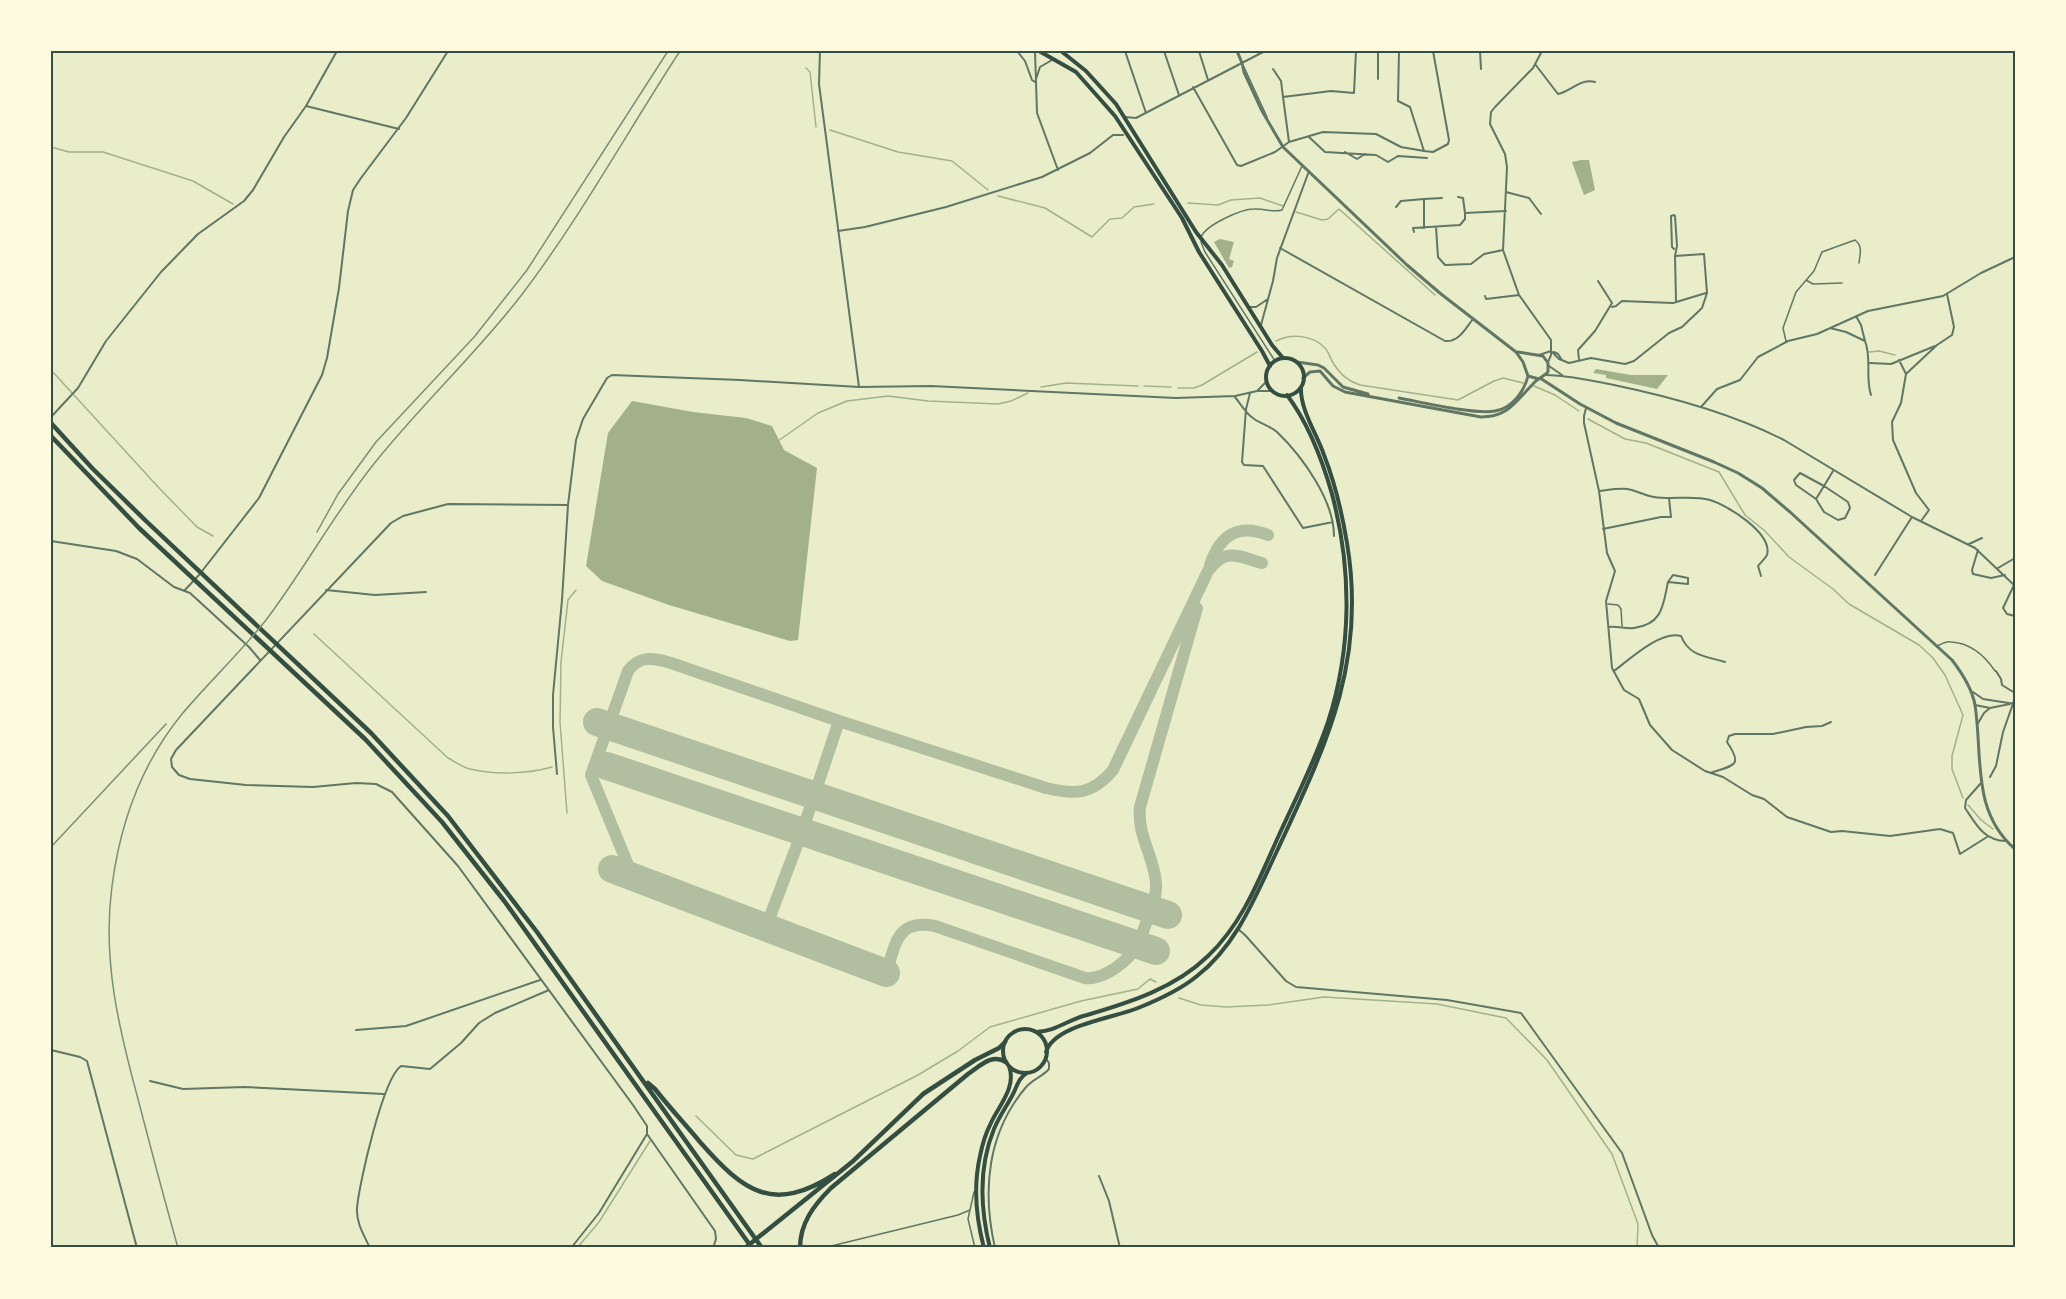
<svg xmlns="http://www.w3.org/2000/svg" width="2066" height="1299" viewBox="0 0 2066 1299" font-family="'PT Serif',serif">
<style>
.water{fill:#a3b18a}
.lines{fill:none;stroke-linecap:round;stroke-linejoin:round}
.stream{stroke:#a3b18a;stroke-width:1.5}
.taxiway{stroke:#b2bea0;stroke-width:12}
.runway{stroke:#b2bea0;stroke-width:28}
.service{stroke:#617663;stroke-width:1.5}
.minor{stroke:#617663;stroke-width:2}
.tertiary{stroke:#617663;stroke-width:3}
.primary{stroke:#344e41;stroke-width:4}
.motorway{stroke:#344e41;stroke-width:4.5}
.rail{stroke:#7c8e77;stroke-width:1.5}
.neatline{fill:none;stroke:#344e41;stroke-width:2}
</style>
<rect width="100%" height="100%" fill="#e9edc9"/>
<path class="water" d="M1581 160H1589L1595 190 1584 195 1572 162Z
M1220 239 1234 242 1229 259 1234 261 1232 267 1229 268 1214 242Z
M1596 369 1631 375H1668L1657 389 1606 378V375L1593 373Z
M632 401 693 412 746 418 772 426 784 450 817 468 798 640 790 641 669 605 602 581 586 566 608 433Z"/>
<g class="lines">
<path class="stream" d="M806 68 810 72 816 127
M830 130 898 152 952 161 988 190
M51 147 69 152H103L193 181 233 204
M998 196 1045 208 1092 237 1110 219 1122 218 1134 207 1154 204
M1188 203 1218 205 1231 200 1260 198 1283 206
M1296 212 1322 220 1328 219 1339 209 1435 295
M1276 341C1291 333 1313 335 1325 348 1328 351 1330 357 1332 361 1339 373 1346 380 1360 385L1458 400 1494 381 1503 378 1523 383
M1869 352 1879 351 1895 355
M51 370 160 489 197 527 213 536
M1144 386 1171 387
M1534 386 1555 395 1579 411
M1041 387 1066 383 1138 386
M1178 388H1194L1202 385 1257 352
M1588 419 1625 439 1646 443 1719 472 1745 515 1765 531 1789 557 1833 589 1849 604 1919 645 1933 658 1945 675 1963 715 1952 756V769L1963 798
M778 441 818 413 847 401 888 396 928 401 998 404 1011 401 1028 393
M314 634 448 758C455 762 462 767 470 769 495 775 527 774 552 767
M1968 805 1981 820 1993 829
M567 813 560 722 561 662 568 600 576 590
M2014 841 2015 842
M1179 998 1201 1005 1226 1007 1268 1005 1324 997 1389 1001 1437 1004 1506 1018 1547 1060 1612 1154 1638 1224 1637 1248
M696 1116 736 1155 753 1159 918 1075 958 1051 990 1027 1081 1001 1138 989 1150 979 1156 982
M577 1248 599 1222 650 1141"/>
<path class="taxiway" d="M1210 565C1220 535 1238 523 1268 535
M633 877 591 775 628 671C639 655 654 658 671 663L839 721 1046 788C1075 795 1092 795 1113 770L1208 571C1226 547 1237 556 1262 563
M766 927 802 832 839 721
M886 973C896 944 896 919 935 926L1085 978C1104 980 1129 961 1137 945 1142 937 1144 927 1148 919 1152 907 1157 895 1156 883 1154 856 1137 836 1140 807L1197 608"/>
<path class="runway" d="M597 722 1168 915
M607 766 1156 951
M612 869 886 973"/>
<path class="service" d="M1244 67 1267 117
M1201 237C1206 225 1241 209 1254 209 1264 208 1273 213 1282 210L1302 166
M1201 242 1205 252 1275 361
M1806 280 1813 284 1842 283
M1786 341 1783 328 1796 292 1814 271 1822 252 1855 240C1863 246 1860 254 1859 263
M1608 604 1618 605 1621 609 1622 626
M1937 646C1941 644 1947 641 1951 642 1970 643 1985 656 1995 671
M974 1192 968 1219 975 1248
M823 1248 958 1215 970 1210"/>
<path class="minor" d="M820 51 819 84 859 387
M1017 51 1025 61 1032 80 1035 82
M1035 51 1037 113 1058 170
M1125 51 1146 113
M1164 51 1179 95
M1199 51 1208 80
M1399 51 1398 101 1410 107 1424 151
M1480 51 1481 69
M1542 51 1533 68 1495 107 1491 112 1490 124 1505 154 1507 167 1503 250 1519 295 1551 340V355L1548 362
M1535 64 1558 94C1571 91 1581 78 1595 82
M1273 69 1281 81 1283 97
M1036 79 1040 67 1052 60
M1378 79V51
M1193 87 1237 165 1241 166 1275 152 1289 142 1323 132 1376 134 1401 147 1424 151 1433 152 1448 144 1449 140 1433 51
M306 106 337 51
M1125 117 1136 118 1265 51
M1309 137 1325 152 1376 155 1388 162 1398 156 1427 158
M1289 142 1283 97 1331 91 1354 93 1356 51
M1345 152 1357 159 1365 154
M1506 192 1529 198 1541 214
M1458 197 1463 198 1465 213
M1424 199 1442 198
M1396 207 1401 201 1424 199V228
M1436 227 1438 257 1445 265 1471 264 1484 254 1503 250
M838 231 865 227 946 207 1042 177 1090 153 1113 135H1123
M1414 232 1413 228 1460 225 1465 219V213L1506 211
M1280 248 1445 341C1459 342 1465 329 1473 319
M1674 249 1672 247 1671 216 1674 215 1675 216 1677 246 1675 256
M1485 296 1486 299 1519 295
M1250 307H1256L1268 299
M1612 307 1616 306 1622 301 1673 303 1706 293
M1856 316 1861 325 1865 341
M1261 325 1273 281 1277 258 1309 171
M1830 328 1846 332 1865 341C1872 359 1865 377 1871 395
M1551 351 1559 359 1569 363 1591 358 1625 364 1634 361 1669 333 1682 327 1702 308 1707 293 1704 254 1675 256 1676 301
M1554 352 1558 354 1562 360
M1539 355 1551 351
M1579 360 1578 350 1595 331 1612 303 1598 281
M1899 360 1906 374
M1870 363 1891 364 1935 346
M1549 366 1562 375
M1546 375C1569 375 1591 381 1614 385 1672 397 1731 413 1784 440L1912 517 1975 548 2015 586
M1257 391H1273
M1250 393 1246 409 1242 462 1244 465 1263 466 1303 528 1333 522
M1235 397C1240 403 1246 414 1253 418 1260 424 1269 425 1277 432 1302 456 1334 500 1334 536
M1701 407 1717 389 1740 380 1758 357 1788 341 1817 334 1868 311 1943 296 1981 273 2015 257
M1586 408 1584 416V423L1599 491C1608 490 1618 488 1627 489 1636 490 1645 496 1654 497 1673 500 1692 495 1710 500 1727 505 1773 533 1767 555 1765 559 1761 562 1758 566L1761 576
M51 417 78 388 106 341 161 272 198 234 244 201 253 190 284 137 306 106 399 129
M1599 491 1607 553 1615 571 1606 601 1612 668 1624 690 1639 699 1650 725 1672 750 1705 771 1723 777 1752 795 1764 799 1787 817 1831 832 1842 831 1890 836 1940 829 1953 833 1960 854 1987 837
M1816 499 1796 485 1794 480 1800 473 1824 486 1816 499 1824 512 1838 520 1845 518 1850 508 1848 502 1824 486 1833 471
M568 505 448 504 403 516 391 523 176 750 171 759 172 767 179 775 190 779 246 785 313 787 356 783 376 784 392 792 458 866 633 1105 647 1126V1134L715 1231 716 1239 713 1248
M1921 521 1929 510 1916 493 1893 440 1892 422 1901 403 1906 374 1937 345 1952 335 1954 327 1947 294
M1603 529 1661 517H1671L1669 498
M51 541 116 551 137 559 174 587 190 593 249 647 260 660
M1969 544 1982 538
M1978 550 1972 570 1973 574 1991 578 2005 575
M1998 568 2015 558
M1875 575 1912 517
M2014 585 2003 608 2007 614 2015 616
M326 590 375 595 426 592
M184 591 199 575 259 498 322 375 327 358 339 288 348 211 353 190 361 178 406 118 448 51
M1609 627C1618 626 1626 629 1634 628 1663 624 1663 605 1668 582L1688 584V578L1673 575 1668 582
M1614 671C1630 659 1661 630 1681 636 1689 656 1705 656 1725 662
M1996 671 2001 679 2002 685 2015 693
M1973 692 1983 699 2015 704
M1975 705 1990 708 2010 704
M1977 725 1984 713 1990 708
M1710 773C1733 765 1744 767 1727 742L1729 736 1735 734H1773L1806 727 1822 726 1831 722
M557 774 553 727V695L562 600 568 505 576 440 583 419 607 378 612 375 740 380 859 387 931 386 1176 398 1235 396 1257 391 1267 381
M1990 777 1996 766 2003 732 2015 698
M1981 783 1966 800 1965 808C1976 824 1984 841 2006 841
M1238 929 1245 935 1286 981 1296 987 1447 1000 1521 1013 1622 1153 1652 1235 1659 1248
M356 1030 406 1026 540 980
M51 1050 80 1057 87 1061 137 1248
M150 1081 183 1089 244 1087 384 1094
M1099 1176 1109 1201 1120 1248
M370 1248C364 1235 356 1223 357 1208 359 1184 383 1078 401 1066L430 1069 461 1043 479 1023 495 1013 549 990
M571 1248 599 1213 647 1134
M995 1248C982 1191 987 1132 1027 1086 1034 1079 1043 1076 1049 1069V1063L1045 1057"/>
<path class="tertiary" d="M1237 51 1242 63 1244 72 1262 111 1283 147 1407 265 1441 294 1516 352 1523 362 1528 376 1539 379
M1297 362 1318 365 1324 368 1343 387 1368 394
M1303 378 1310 372 1320 371 1333 386 1345 392 1481 417C1508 417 1515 402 1533 384 1537 379 1543 377 1548 372V363L1543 356 1518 352
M1540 378 1580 404 1616 423 1714 462 1738 473 1762 488 1790 512 1952 660C1962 673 1972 688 1975 705 1983 756 1971 811 2015 849
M1399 398C1421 402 1476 415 1495 411 1512 408 1524 392 1528 376"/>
<path class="primary" d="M1039 51 1076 72 1115 116 1182 218 1199 252 1262 351 1270 366
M1061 51 1086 71 1116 104 1196 232 1222 265 1272 345 1283 358
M1266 377a19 19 0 1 1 38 0a19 19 0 1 1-38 0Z
M1003 1051a22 22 0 1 1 44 0a22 22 0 1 1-44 0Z
M1036 1032C1055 1032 1069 1019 1087 1015 1131 1002 1175 988 1208 956 1243 923 1260 877 1279 835 1296 798 1315 761 1328 722 1352 648 1352 569 1332 494 1322 459 1309 424 1287 395
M1046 1052C1054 1025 1114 1018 1138 1008 1158 1000 1180 990 1197 976 1237 945 1256 895 1277 851 1326 745 1367 663 1347 543 1342 513 1335 483 1324 455 1317 434 1300 410 1301 387
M984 1248C976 1218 973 1187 980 1156 982 1146 985 1135 990 1125 998 1106 1017 1088 1009 1066
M990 1248C980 1208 978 1168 994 1129 999 1117 1006 1107 1012 1096 1017 1087 1018 1078 1027 1073"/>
<path class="motorway" d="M51 423 92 468 146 521 371 733 448 816 537 932 762 1248
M51 436 139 528 365 739 442 822 505 902 752 1248
M648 1083 655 1089C669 1107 685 1124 700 1142 744 1192 773 1214 835 1174
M745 1248 852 1162 923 1094 975 1060 999 1048 1005 1042
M800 1248C800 1223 814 1205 831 1188L968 1074C980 1066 992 1053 1006 1062"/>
<path class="rail" d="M317 532 338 494 376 442 475 336 527 270 668 51
M51 847 166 724
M178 1248C164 1198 151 1149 138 1099 119 1029 102 960 112 886 120 824 142 763 182 714 209 682 240 653 266 620 304 570 334 514 373 465 419 407 474 356 520 297 579 220 627 132 680 51"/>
</g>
<rect width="2066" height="1299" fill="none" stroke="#fefae0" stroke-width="105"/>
<rect x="52" y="52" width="1962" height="1194" class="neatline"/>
</svg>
